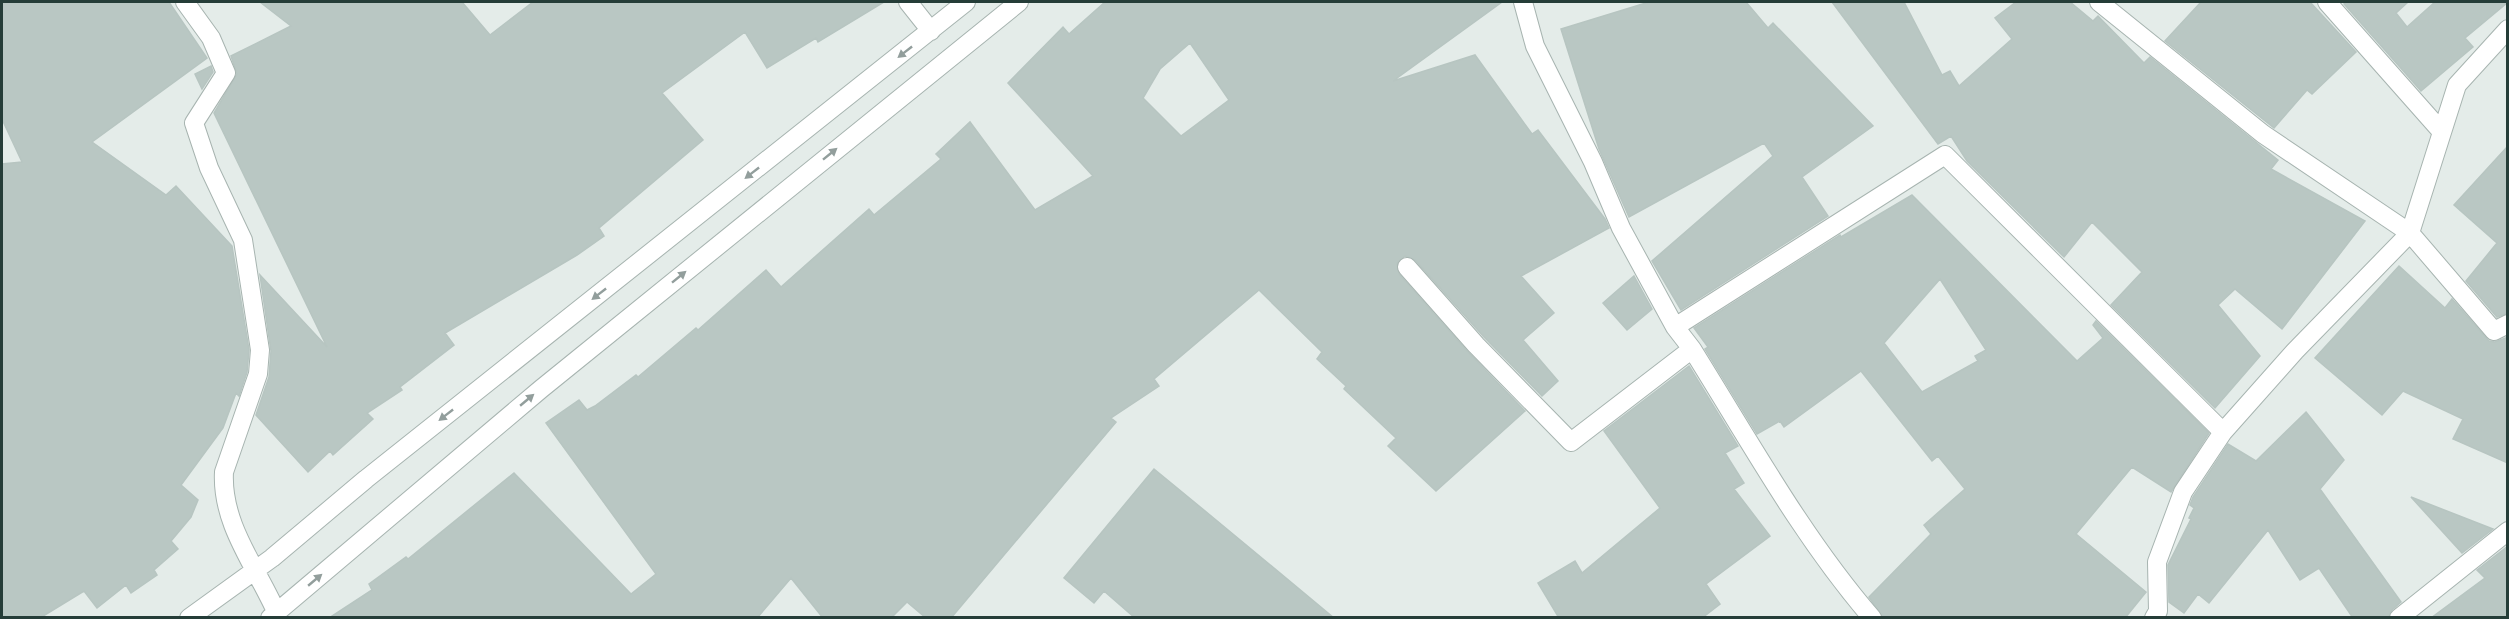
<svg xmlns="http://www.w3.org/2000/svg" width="2509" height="619" viewBox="0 0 2509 619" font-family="'Nunito Sans',sans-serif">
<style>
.building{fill:#b9c7c3;stroke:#b7c5c1;stroke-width:1.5;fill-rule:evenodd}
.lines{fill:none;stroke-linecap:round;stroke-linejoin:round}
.minor-casing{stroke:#a7b4b0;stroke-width:20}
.minor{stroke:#fff;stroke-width:18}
.oneway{fill:#929e9c}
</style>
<rect width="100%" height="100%" fill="#e4ece9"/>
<path class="building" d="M2 2H169L207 58 92 142 166 195 176 186 232 246 249 350 247 372 239 396 236 393 223 428 181 485 198 500 191 517 171 541 178 549 154 570 157 575 131 593 126 585 97 608 84 591 40 618H2V164L22 162 2 119Z
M260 2H462L490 35 533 2H884L818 42 816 38 767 68 745 32 662 93 703 140 599 228 604 236 577 255 445 333 454 345 400 387 402 390 367 413 373 419 333 455 330 451 308 472 256 415 269 377 271 351 260 275 327 347 214 113 237 74 231 56 291 26Z
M1105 2H1502L1393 81 1475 55 1532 134 1538 130 1605 219 1609 228 1521 276 1554 313 1523 340 1558 381 1542 396 1484 337 1415 260 1405 256 1397 263 1399 274 1468 352 1525 411 1436 491 1388 446 1396 438 1344 389 1346 386 1317 359 1322 352 1259 290 1154 379 1159 386 1111 418 1116 422 951 618H926L907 602 891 618H823L791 578 757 618H329L372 590 369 584 406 557 408 559 514 473 631 594 656 574 546 423 579 400 587 410 595 406 636 375 638 377 696 328 698 330 766 270 781 287 869 209 874 215 941 159 936 154 970 122 1035 210 1093 176 1008 83 1063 27 1069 34ZM1190 43 1229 100 1181 136 1143 98 1160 69Z
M1649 2H1746L1768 28 1773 23 1873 126 1802 177 1828 216 1681 310 1652 261 1773 156 1764 143 1629 217 1599 149 1561 29Z
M1832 2H1904L1942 75 1950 71 1959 86 2012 39 1995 18 2016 2H2070L2093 21 2098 16 2144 63 2150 57 2278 160 2271 169 2365 221 2282 329 2235 289 2218 305 2260 356 2215 408 2111 305 2142 272 2092 222 2064 257 1967 161 1951 136 1938 144Z
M2201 2H2310L2356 52 2312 94 2307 90 2274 128 2165 41Z
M2345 2H2408L2396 13 2407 27 2435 2H2508L2465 38 2473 47 2421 91 2344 4Z
M211 66 213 72 202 89 195 74Z
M2508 146V313L2497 317 2466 281 2497 243 2454 205Z
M1912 195 2077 361 2103 338 2093 325 2096 321 2209 433 2171 492 2132 467 2076 534 2146 592 2125 618H1883L1869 597 1931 534 1924 525 1965 489 1938 456 1932 461 1861 371 1784 427 1780 421 1757 434 1705 349 1708 347 1694 328 1840 235 1841 237ZM1940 279 1986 350 1975 356 1978 361 1922 392 1884 343Z
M2399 266 2445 308 2452 299 2489 341 2495 342 2508 337V463L2453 439 2463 419 2403 391 2382 415 2315 358Z
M1634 276 1652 309 1627 330 1603 303Z
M1689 366 1738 446 1725 453 1744 483 1734 489 1770 536 1706 584 1720 604 1702 618H1559L1538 583 1575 561 1582 573 1660 508 1604 431Z
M2306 412 2344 460 2320 489 2401 602 2392 610 2388 618H2353L2319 568 2300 580 2268 530 2209 603 2198 594 2184 613 2169 602 2168 565 2191 519 2189 518 2194 508 2190 505 2193 497 2228 444 2256 461Z
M1154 469 1216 520 1334 618H1135L1104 591 1094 603 1064 578Z
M2411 497 2493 529 2462 553Z
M2508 546V618H2431L2485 578 2477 570Z"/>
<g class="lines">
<defs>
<path id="minor" d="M185 2 211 38 226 73 194 123 209 168 243 240 260 350 258 374 224 472C221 526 259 570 279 618
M908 2 931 31
M1523 2 1535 46 1593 162 1621 228 1675 327 1692 349C1749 440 1802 537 1872 618
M2099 2 2263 134 2410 233 2494 331 2508 324
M2327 2 2442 132
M1407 267 1476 345 1571 442 1692 349
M1675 327 1945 155 2223 432
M189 618 272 558 366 479 966 2
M270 618 541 389 1019 2
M2154 618 2158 611 2157 562 2183 492 2223 432 2295 351 2410 233 2457 85 2508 29
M2399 618 2508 531"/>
</defs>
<use href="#minor" class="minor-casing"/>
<use href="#minor" class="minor"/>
</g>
<defs><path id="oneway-solid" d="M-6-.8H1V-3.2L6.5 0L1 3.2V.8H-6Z" transform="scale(1.5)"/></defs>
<g class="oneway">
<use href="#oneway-solid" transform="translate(905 52) rotate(142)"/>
<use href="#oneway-solid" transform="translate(830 154) rotate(-39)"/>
<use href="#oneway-solid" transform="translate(752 173) rotate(142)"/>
<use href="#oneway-solid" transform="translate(679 277) rotate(-39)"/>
<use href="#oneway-solid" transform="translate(599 294) rotate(142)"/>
<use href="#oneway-solid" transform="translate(527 400) rotate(-40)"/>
<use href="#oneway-solid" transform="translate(446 415) rotate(142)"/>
<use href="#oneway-solid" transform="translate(315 580) rotate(-40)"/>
</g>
<rect width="2509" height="619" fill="none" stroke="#253d38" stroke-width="6"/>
</svg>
